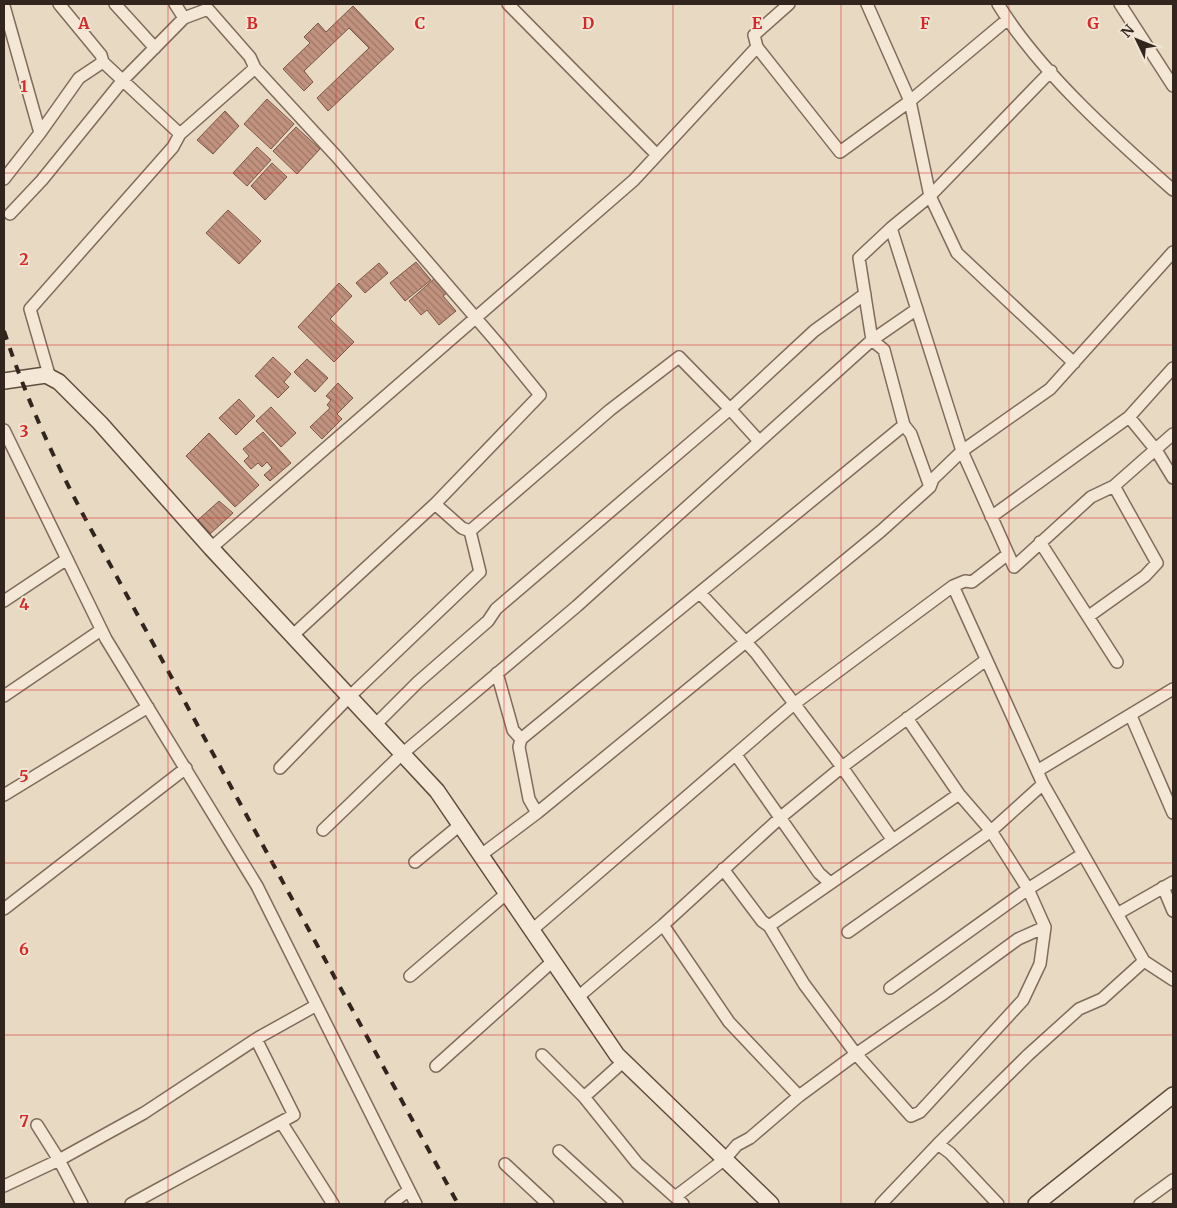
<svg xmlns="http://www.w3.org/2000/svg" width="1177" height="1208" viewBox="0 0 1177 1208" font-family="Merriweather,serif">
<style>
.building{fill:url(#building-back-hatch);stroke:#7c5545}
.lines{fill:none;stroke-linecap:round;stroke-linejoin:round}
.street-casing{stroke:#806b5c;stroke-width:14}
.secondary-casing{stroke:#614d3f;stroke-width:18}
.street{stroke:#f4e7d5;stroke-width:11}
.secondary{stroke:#f4e7d5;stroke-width:15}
.rail{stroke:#31251e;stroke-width:4;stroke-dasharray:9 9;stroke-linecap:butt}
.grid{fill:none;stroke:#d62828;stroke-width:1;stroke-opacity:0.55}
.grid-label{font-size:16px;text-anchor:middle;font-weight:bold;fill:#d62828;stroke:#f0e4d2;stroke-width:4;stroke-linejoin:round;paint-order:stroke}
</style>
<defs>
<pattern id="building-back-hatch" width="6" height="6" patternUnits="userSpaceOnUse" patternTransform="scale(1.25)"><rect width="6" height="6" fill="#c1927e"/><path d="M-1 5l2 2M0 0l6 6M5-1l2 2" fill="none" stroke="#9d7767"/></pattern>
</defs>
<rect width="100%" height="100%" fill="#e8d9c3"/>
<path class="building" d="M353 6 394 49 328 111 317 98 369 48 349 28 304 71 313 82 304 91 283 69 310 43 304 37 318 23 326 32Z
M267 99 294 124 271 149 244 124Z
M225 111 239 126 213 154 197 140Z
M296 127 320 149 297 174 273 151Z
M257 147 271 160 247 186 233 173Z
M272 163 287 177 265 200 251 186Z
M228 210 261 241 239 264 206 233Z
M416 262 431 280 405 301 390 283Z
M379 263 388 273 365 293 356 283Z
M435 278 447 293 443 296 456 311 439 325 427 310 421 315 409 301Z
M339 283 352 296 330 319 354 342 334 362 298 327Z
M273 357 291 374 284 382 289 387 278 398 255 376Z
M307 359 328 378 315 392 294 372Z
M338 383 353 398 337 414 342 419 322 439 310 427 330 408 327 405 331 400 326 396Z
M239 399 255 416 236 435 219 418Z
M271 407 296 433 281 447 256 421Z
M263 432 291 463 270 481 264 475 272 468 267 462 262 467 258 463 251 469 244 461 249 456 243 449Z
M209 433 259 485 235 507 186 456Z
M219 501 233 513 210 534 198 520Z"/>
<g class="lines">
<defs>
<path id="street" d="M59 4 101 55 103 62 180 134
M115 4 155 48
M175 4 184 18
M508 4 657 155
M789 4 754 35 757 47 840 152 910 101 1008 19
M867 4 910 101 930 196 957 253 1074 363
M998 4C1040 72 1113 137 1173 190
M1120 4 1173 86
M4 6 40 133
M255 68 337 157 500 346 540 395 435 504 292 636
M4 179 40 133 79 78 103 62
M10 214 42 180 123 80 184 18 208 9 250 57 255 68 180 134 173 147 30 309 50 378
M891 228 962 451 1014 567 1091 497 1114 486 1173 434
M917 309 872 340 884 350 904 425 911 434 930 487
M1129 417 1156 450 1173 478
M4 430 106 639 257 886 416 1204
M759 441 730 409 814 331 865 294
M435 504 462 528 470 531
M991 517 1129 417 1173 368
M1040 542 1117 662
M211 548 634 180 757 47
M953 586 1043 784 1144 961 1173 980
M700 593 756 653 842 767 892 839
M4 601 67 559
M1089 616 1145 576 1157 563 1114 486
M497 673 513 730 521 739
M4 696 101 630
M1131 716 1173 813
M375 725 418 682 488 621 496 609 730 409 679 357 610 410 470 531
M736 755 819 873 830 883
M280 768 349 697 480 572 470 531
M1037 771 1173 689
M4 795 148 707
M537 813 529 799 519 747 521 739 904 425
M323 830 402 754 577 606 872 340 859 258 891 228 930 196 1051 71
M481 855 537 813 881 531 930 487 933 479 962 451 1050 389 1173 252
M415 862 460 825
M723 869 762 921 769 926 804 984 856 1054 911 1116 920 1112 1023 1000 1040 964 1045 927
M1163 887 1173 911
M4 909 186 768
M1117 914 1173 882
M663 925 729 1022 799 1096
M769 926 959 794
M532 930 794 704 953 586 965 581 972 582 1008 554
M848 932 991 831 1043 784
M410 976 507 893
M890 988 1028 889 1083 854
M578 997 663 925 781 817 842 767 986 660
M256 1039 294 1115 281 1122
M542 1055 584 1097 637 1163 683 1204
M436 1066 553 961
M584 1097 624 1061
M37 1125 59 1160 82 1204
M938 1144 1028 1055 1079 1009 1102 999 1144 961
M559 1151 617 1204
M505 1164 548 1204
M4 1186 59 1160 144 1113 256 1039 315 1006
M675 1197 725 1159 737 1145 750 1138 799 1096 856 1054 940 996 1018 939 1045 927 1028 889 991 831 959 794 907 718
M131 1204 281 1122 333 1204
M391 1204 409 1190
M881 1204 938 1144 950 1153 998 1204
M1140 1204 1173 1180"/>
<path id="secondary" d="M4 381 46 375 59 382 100 423 211 548 437 791 617 1055 771 1204
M1036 1204 1173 1095"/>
</defs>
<use href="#street" class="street-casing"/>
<use href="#secondary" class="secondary-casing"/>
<use href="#street" class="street"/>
<use href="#secondary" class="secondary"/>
<path class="rail" d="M4 331C26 398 54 460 87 522L458 1204"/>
</g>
<path class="grid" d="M168 4V1204M336 4V1204M504 4V1204M673 4V1204M841 4V1204M1009 4V1204M4 173H1173M4 345H1173M4 518H1173M4 690H1173M4 863H1173M4 1035H1173"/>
<g class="grid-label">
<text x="84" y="29">A</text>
<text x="252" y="29">B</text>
<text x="420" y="29">C</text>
<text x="588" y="29">D</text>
<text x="757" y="29">E</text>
<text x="925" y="29">F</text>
<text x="1093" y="29">G</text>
<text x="24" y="92">1</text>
<text x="24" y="265">2</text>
<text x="24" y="437">3</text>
<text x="24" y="610">4</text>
<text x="24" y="782">5</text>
<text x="24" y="955">6</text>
<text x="24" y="1127">7</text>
</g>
<rect width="1177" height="1208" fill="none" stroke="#31251e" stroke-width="10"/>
<g transform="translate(1137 40) rotate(313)" stroke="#f0e4d2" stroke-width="4" paint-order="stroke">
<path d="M0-4L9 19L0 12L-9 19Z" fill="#31251e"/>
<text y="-8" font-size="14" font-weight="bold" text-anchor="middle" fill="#31251e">N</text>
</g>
</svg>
